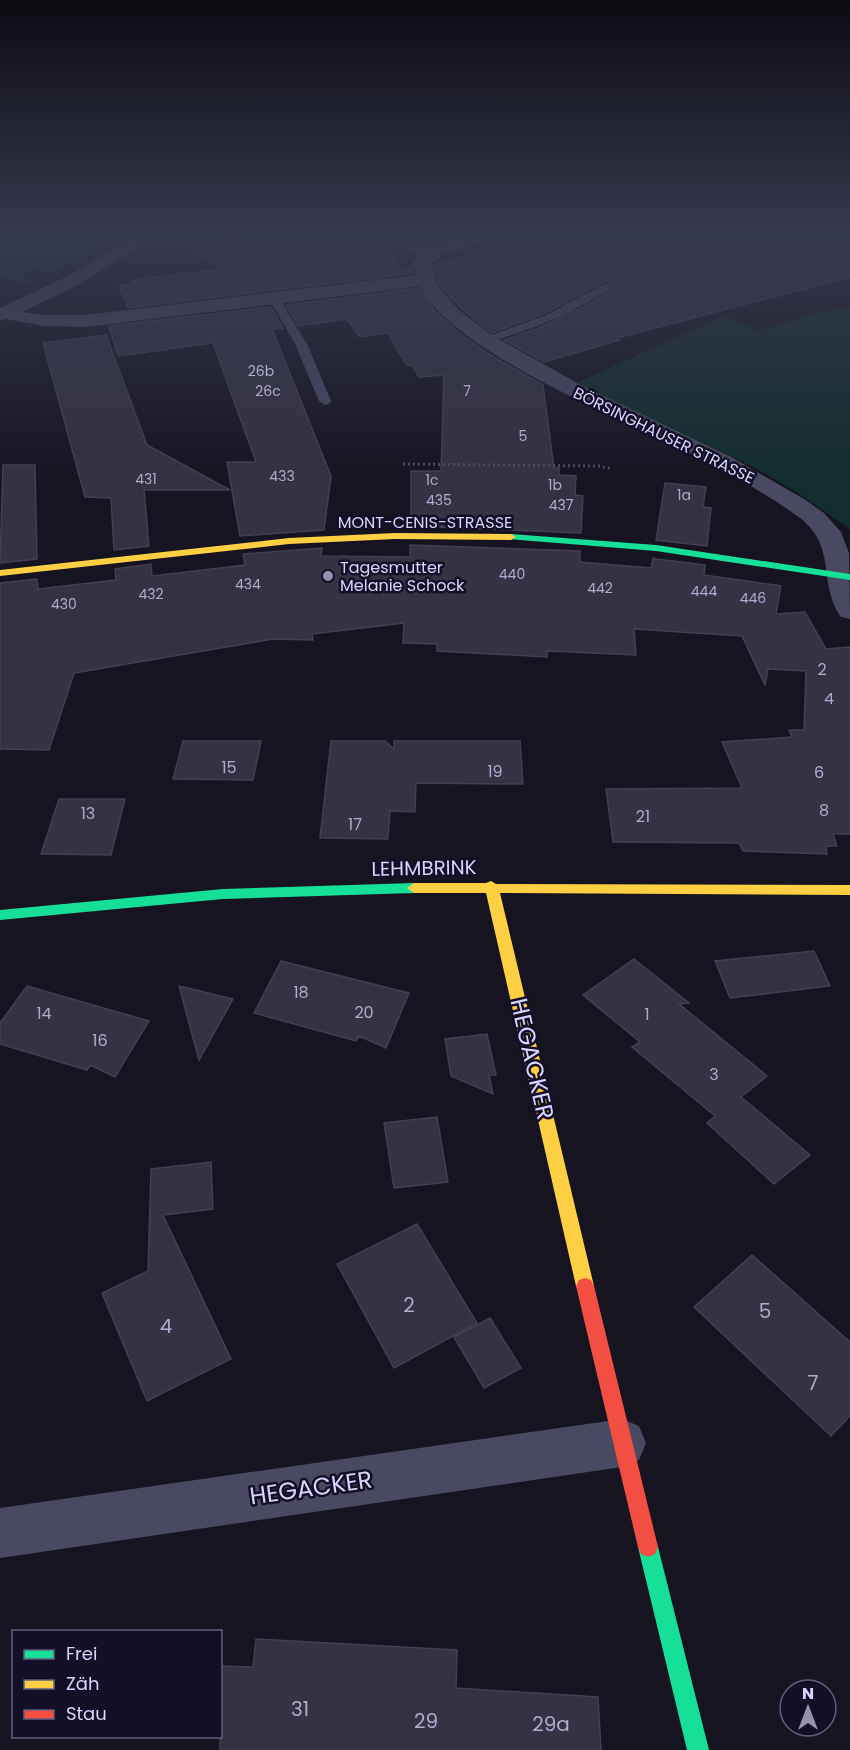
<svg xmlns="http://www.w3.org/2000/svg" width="850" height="1750" viewBox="0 0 850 1750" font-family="Poppins,sans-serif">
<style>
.green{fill:#132c2d}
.building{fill:#343243;stroke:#433f54;stroke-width:1.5}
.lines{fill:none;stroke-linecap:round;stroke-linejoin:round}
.path{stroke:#44505f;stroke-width:3;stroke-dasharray:2 3;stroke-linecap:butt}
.lane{fill:#4a4962;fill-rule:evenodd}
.street{fill:#4a4962;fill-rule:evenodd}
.fast{fill:#16e098;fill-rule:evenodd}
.slow{fill:#ffcf43;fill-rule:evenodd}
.jam{fill:#f24e42;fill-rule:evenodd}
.poi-dot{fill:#9591b1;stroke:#130f26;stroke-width:2}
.labels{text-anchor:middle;stroke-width:5;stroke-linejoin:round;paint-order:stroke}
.far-number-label{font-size:14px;fill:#b0acd0}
.far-street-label{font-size:16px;fill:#d9d4ff;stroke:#130f26}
.far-poi-label{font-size:16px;fill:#d9d4ff;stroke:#130f26;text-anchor:start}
.number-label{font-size:16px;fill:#b0acd0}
.street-label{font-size:20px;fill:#d9d4ff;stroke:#130f26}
.near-number-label{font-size:20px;fill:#b0acd0}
.near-street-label{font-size:24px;fill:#d9d4ff;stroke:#130f26}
</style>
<rect width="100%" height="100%" fill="#161421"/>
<path class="green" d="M0 233H110L118 237 54 273 36 268 23 274 40 279 28 285 0 277Z
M850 309V529L798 493 755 468 576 383 725 316 758 331 829 310Z"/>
<path class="building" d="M318 233H374L404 270 412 268 414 273 128 308 119 286 133 284 131 280 221 269 186 246 268 235 282 237Z
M555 233H821L850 247V277L617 338 620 340 544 362 504 340 539 328 584 307 612 290 613 283 606 281 545 313 492 333 461 308 440 286 434 264Z
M419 288 436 312 463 336 497 359 543 385 554 468H559V475L576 476 575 495 583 496 581 533 411 526V471H441L444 375 419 377 412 365 407 366 388 333 360 337 347 319 298 326 286 305Z
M271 307 283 328 272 329 331 476 324 530 240 536 227 462H256L213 343 118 356 109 326Z
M106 335 147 445 230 490H144L149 546 114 550 111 498 85 497 43 343Z
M3 465H35L37 559 0 563Z
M665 483 706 487 703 507 711 508 707 546 656 540Z
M410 545 580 551V562L651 568 653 558 656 559 705 565 704 575 781 586 776 614 805 612 826 649 850 647V834H833L837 846H826L827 854 743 851 739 843 613 842 606 789 742 788 722 742 792 737 789 730H804L806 671 768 669 765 685 742 636 634 629 636 655 547 651V657L437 651V644L403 643 404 623 312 634 313 640 273 639 74 673 49 750 0 749V583L37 579 38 589 116 580 115 569 151 564 152 576 245 565 243 554 322 548 321 556 410 557Z
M183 741H261L253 780 173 779Z
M331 741H385L394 749V741H520L523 784 416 783 415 812 390 811 388 839 320 838Z
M59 799H125L111 855 41 854Z
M814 951 830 986 730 998 715 961Z
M634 959 689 1003 679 1004 767 1076 741 1097 810 1155 774 1184 707 1123 715 1116 632 1047 640 1042 583 995Z
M281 961 409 993 386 1048 359 1036 356 1041 254 1013Z
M27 986 86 1003 149 1021 115 1077 90 1065 87 1070 0 1044V1023Z
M179 986 233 999 199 1060Z
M487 1034 496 1075H489L493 1094 451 1076 445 1039Z
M437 1117 448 1182 394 1188 384 1123Z
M211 1162 213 1209 163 1215 231 1359 147 1401 102 1293 148 1271 151 1169Z
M417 1224 477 1323 394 1368 337 1264Z
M752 1255 850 1342V1416L831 1436 694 1307Z
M490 1318 521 1368 484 1388 454 1337Z
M256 1639 457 1650 456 1688 598 1697 601 1750H220V1666L253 1667Z"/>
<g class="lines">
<path class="path" d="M403 464 599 466 612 469"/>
<path class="lane" d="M399 233H409L411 242 432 253V257H424L402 246Z
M607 283 611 284V288C574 313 534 329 492 341H484L482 339 546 315Z
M274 295 279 298 308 346 331 401 329 404 325 405 319 401 296 346 269 298Z"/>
<path class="street" d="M142 233H162L78 285 22 312 45 315H86L417 275 413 263 422 251 430 247 477 233H502L500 237 442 255 431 263 438 287 459 310 493 336 579 384 731 457 804 499 824 513 841 532 849 553 850 619 841 617C817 582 838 548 800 518 763 491 719 467 677 447 612 415 452 350 420 286L86 327 45 326 6 319 0 321V308L66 277Z
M622 1419 639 1426 646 1443 639 1460 622 1467 0 1558V1508Z"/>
<path class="fast" d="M511 534 656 545 850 574V580L656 551 507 539 506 537Z
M414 883 421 888 414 893 223 899 0 920V910L223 889Z
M648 1537 655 1540 658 1547 709 1750H687L638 1547 641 1540Z"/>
<path class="slow" d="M395 533 511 534 516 537 511 540 395 539 289 544 0 576V570L289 538Z
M491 881 496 884 850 885V895L500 893 594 1286 591 1292 585 1294 579 1292 576 1286 486 893H414L407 888 414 883H486Z"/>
<path class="jam" d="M585 1278 591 1280 594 1286 658 1547 655 1554 648 1557 641 1554 638 1547 576 1286 579 1280Z"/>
</g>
<linearGradient id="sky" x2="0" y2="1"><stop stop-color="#0c0b12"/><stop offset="0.49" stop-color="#363a4e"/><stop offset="1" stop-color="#363a4e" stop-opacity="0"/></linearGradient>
<rect width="850" height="478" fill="url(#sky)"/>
<circle class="poi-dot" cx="328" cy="576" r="6"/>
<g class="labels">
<g class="far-number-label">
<text x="261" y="376">26b</text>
<text x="268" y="396">26c</text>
<text x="467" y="396">7</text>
<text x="523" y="441">5</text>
<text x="282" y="481">433</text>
<text x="146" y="484">431</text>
<text x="432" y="485">1c</text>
<text x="555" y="490">1b</text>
<text x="684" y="500">1a</text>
<text x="439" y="505">435</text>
<text x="561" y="510">437</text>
<text x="512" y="579">440</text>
<text x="248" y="589">434</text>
<text x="600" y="593">442</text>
<text x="704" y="596">444</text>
<text x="151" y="599">432</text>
<text x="753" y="603">446</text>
<text x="64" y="609">430</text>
</g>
<g class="far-street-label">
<text transform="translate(664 435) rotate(26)" y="6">BÖRSINGHAUSER STRASSE</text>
<text x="425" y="528">MONT-CENIS-STRASSE</text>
</g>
<g class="far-poi-label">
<text x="340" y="573">Tagesmutter<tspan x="340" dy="18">Melanie Schock</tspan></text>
</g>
<g class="number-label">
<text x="822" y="675">2</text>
<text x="829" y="704">4</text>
<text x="229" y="773">15</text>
<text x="495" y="777">19</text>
<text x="819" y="778">6</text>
<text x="824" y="816">8</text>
<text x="88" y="819">13</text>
<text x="643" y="822">21</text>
<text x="355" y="830">17</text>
<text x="301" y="998">18</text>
<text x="364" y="1018">20</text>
<text x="44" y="1019">14</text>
<text x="647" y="1020">1</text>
<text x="100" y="1046">16</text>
<text x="714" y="1080">3</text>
</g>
<g class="street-label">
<text transform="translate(424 868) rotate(-1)" y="7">LEHMBRINK</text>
</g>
<g class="near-number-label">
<text x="409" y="1312">2</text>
<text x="765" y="1318">5</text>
<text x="166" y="1333">4</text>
<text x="813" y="1390">7</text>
<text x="300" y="1716">31</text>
<text x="426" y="1728">29</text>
<text x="551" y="1731">29a</text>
</g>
<g class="near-street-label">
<text transform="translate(532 1059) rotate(77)" y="8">HEGACKER</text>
<text transform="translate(311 1488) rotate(-8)" y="8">HEGACKER</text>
</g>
</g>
<rect x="12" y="1630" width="210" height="108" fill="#130f26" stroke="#625e7d" stroke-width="1.5"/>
<rect x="24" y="1650" width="30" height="9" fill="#16e098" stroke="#625e7d" stroke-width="1.5"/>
<text x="66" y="1660" font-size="18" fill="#d9d4ff">Frei</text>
<rect x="24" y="1680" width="30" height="9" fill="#ffcf43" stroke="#625e7d" stroke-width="1.5"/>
<text x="66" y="1690" font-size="18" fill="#d9d4ff">Zäh</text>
<rect x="24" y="1710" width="30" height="9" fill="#f24e42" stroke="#625e7d" stroke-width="1.5"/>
<text x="66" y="1720" font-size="18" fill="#d9d4ff">Stau</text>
<g transform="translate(808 1708)"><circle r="28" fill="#130f26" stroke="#625e7d" stroke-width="1.5"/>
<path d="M0-4.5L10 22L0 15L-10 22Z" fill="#9591b1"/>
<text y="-9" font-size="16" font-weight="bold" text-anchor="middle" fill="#d9d4ff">N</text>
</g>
</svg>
